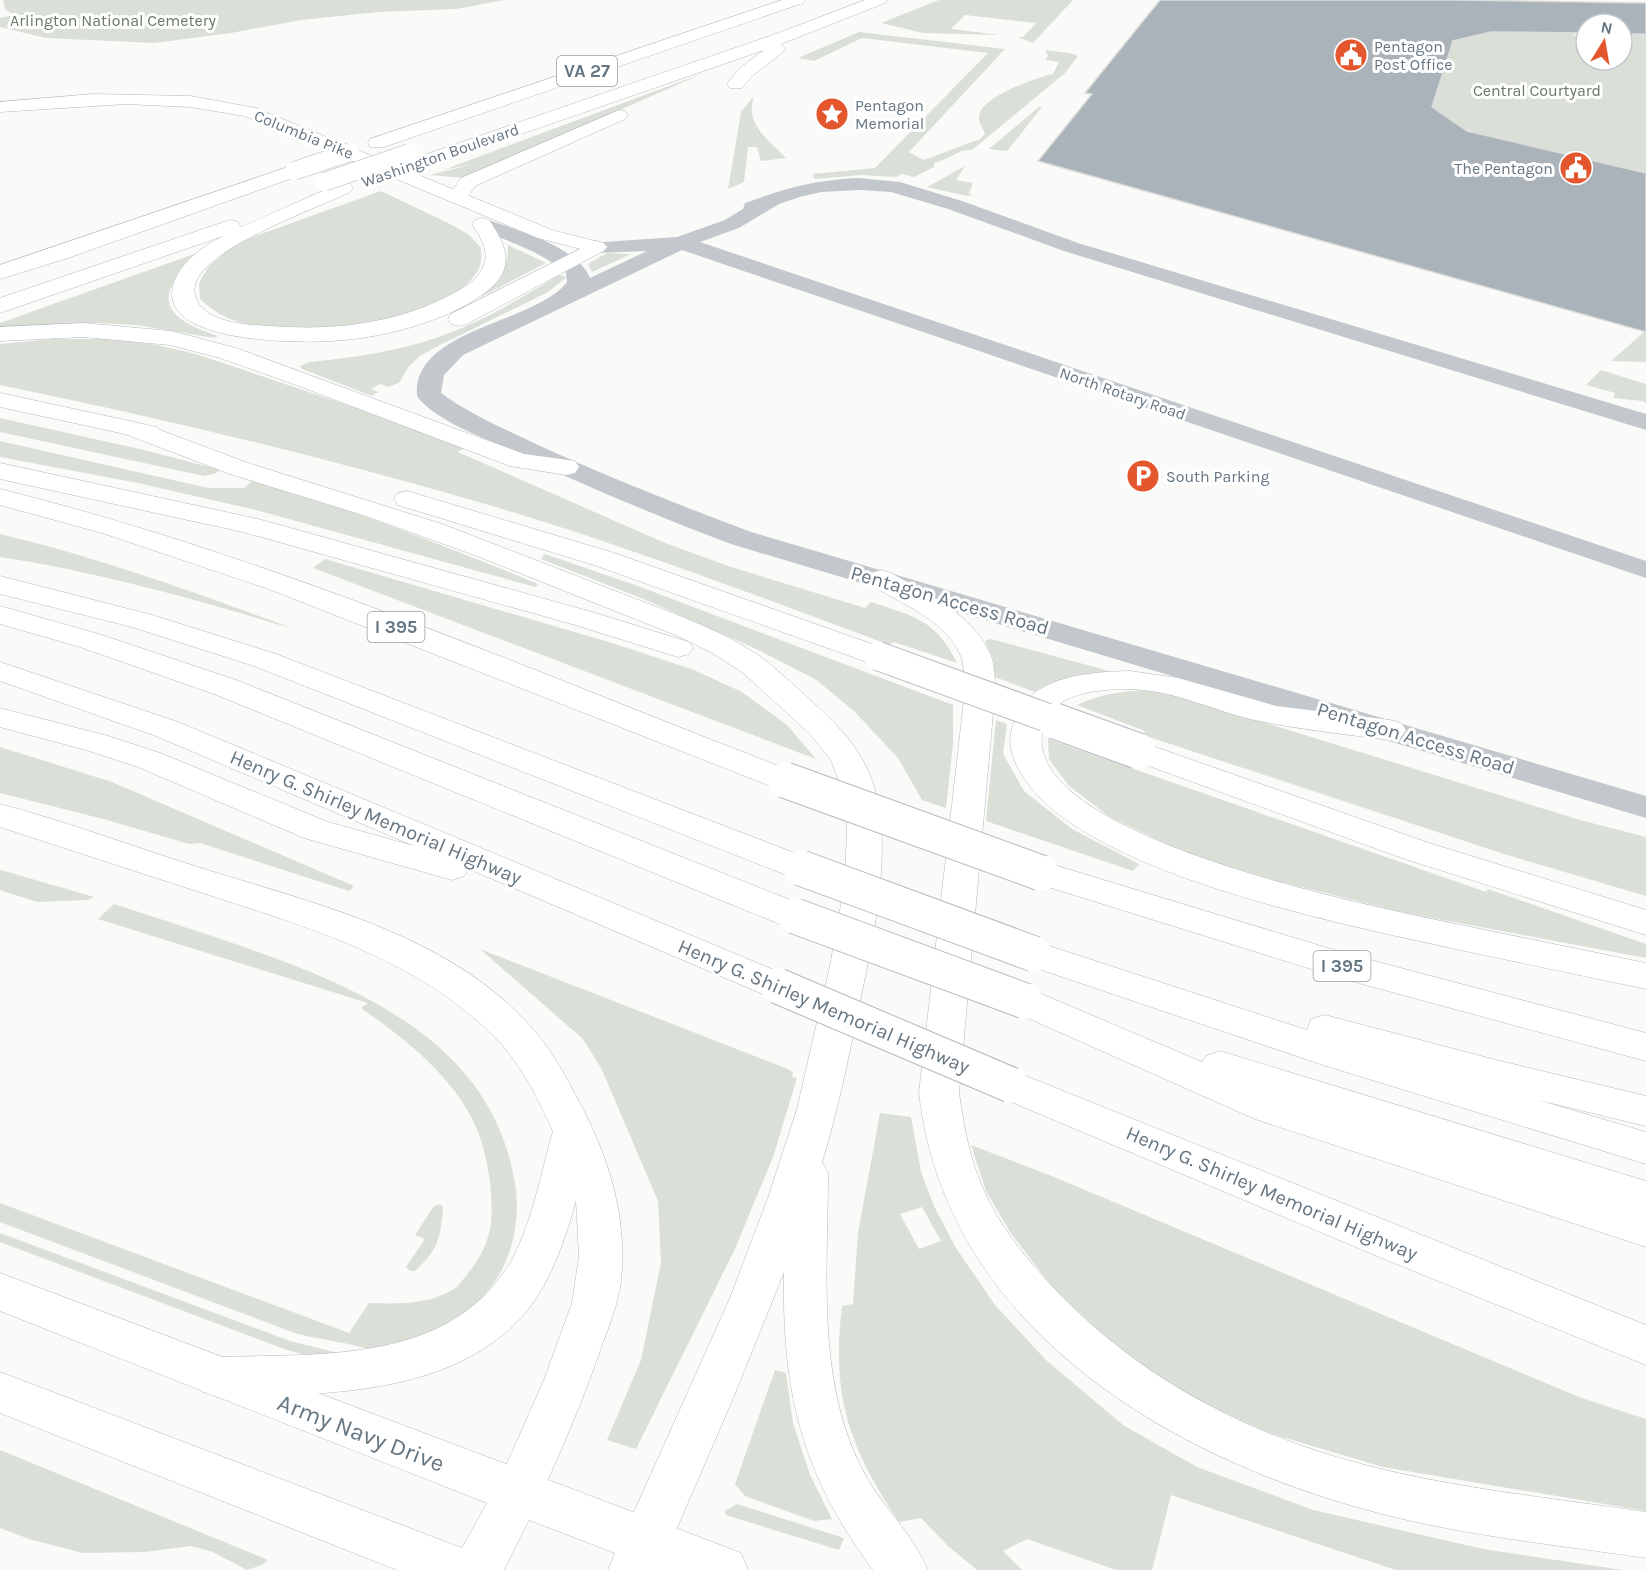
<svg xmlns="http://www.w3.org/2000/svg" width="1646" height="1570" viewBox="0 0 1646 1570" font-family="Karla,sans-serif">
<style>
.green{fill:#dadfd7;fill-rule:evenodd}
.building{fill:#aab3b9;stroke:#dcdcda;stroke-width:1.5}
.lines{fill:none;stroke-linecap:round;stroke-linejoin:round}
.major-casing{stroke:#b5babe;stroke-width:1}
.highway-casing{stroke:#b4b9bd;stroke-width:1}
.minor{fill:#c3c8cc;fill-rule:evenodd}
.major{fill:#fff;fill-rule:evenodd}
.highway{fill:#fff;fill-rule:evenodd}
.highway-bridge-far2-casing{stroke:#b4b9bd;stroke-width:19;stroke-linecap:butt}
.highway-bridge-far1-casing{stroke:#b4b9bd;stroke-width:30;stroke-linecap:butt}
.highway-bridge-casing{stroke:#b4b9bd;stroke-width:37;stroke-linecap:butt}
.highway-bridge-far2{stroke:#fff;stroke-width:18}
.highway-bridge-far1{stroke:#fff;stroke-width:28}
.highway-bridge{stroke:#fff;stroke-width:35}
.labels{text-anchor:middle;stroke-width:6;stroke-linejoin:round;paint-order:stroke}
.far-park-label{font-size:16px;fill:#687a64;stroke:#fff}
.far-poi-label{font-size:16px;fill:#657683;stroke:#fff;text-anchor:start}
.far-street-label{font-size:16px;fill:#657683;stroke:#fff}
.shield{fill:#fff;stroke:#939fa8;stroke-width:1.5}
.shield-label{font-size:18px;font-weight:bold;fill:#657683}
.street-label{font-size:20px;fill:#657683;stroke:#fff}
.near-street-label{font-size:24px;fill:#657683;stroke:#fff}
</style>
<rect width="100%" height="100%" fill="#fafaf8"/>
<path class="green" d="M3 0H504L456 9 378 12 301 20 231 33 154 43 46 38 0 27V18L14 15 5 9Z
M939 0H1073L1033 43 1017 37H1023L1036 23 965 15 951 29 1000 35 923 33 881 23Z
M859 32 1005 49 909 152 924 160 980 139 985 134C983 128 978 122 979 116 982 96 1036 78 1053 74L1059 62 1045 60 1048 56 1045 50 1070 53 1078 56 1065 73 972 150C959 148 948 161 934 163V167L914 177 902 174 896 177 862 175 815 179 812 174 875 168 988 53 862 38 814 61 798 58Z
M1479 32 1573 33 1578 38H1586V60H1622V34H1646V173L1453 127 1455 122 1441 113 1430 112 1454 39H1462L1480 35Z
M704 73 465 178 430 175 473 164 443 170Z
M754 96C744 124 768 139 786 158L761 161 757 147H748L744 182 728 189 741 112Z
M1039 107H1042L1007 151 989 149Z
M965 166 956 180 973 183 969 194 974 195 967 196 927 187Z
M381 191 448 223 468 234 481 248C481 254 482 261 480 266 453 326 303 336 247 324 228 320 214 312 200 299L199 283 209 266 227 251 250 238Z
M508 245 546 263 479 298C497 282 508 270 508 245Z
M197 253C154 296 159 317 218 336L214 338 136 325 97 323 57 324 0 330V323Z
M607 253 631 254 592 272 588 264Z
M559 275 567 277 548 292 436 347 420 356 408 367 400 382 389 387 380 384 371 389 378 392 372 396 302 369 300 366 309 362C361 357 413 349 462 328 496 314 527 294 559 275Z
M1646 330V362L1611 361 1644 332Z
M52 339H108L157 345 196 354 368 412 464 448 458 452 665 543 731 567 865 608 871 602C914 616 936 620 957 663L894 642 890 645C757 596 625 545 489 505 328 458 165 419 0 385V344Z
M1601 370 1646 384V403L1643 401 1613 398 1615 393 1586 385Z
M0 418 144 450 221 470 214 474 204 476 0 432Z
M0 441 208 488H244L253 480C350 508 445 546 538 584L535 587 256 510 138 483 0 457Z
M0 534C101 558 197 593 294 629 197 600 100 572 0 557Z
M545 554 635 585 953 705V744L946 808 922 800 898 758 854 711 815 679 754 648 641 598 541 559Z
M325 559 612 643 694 670 742 692 787 725 816 759 313 568Z
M991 639 1109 671 1107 675 1040 694 995 677 993 659 985 641Z
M1148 690 1182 697 1580 820 1646 837V896L1504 854 1143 735 1145 731 1077 705C1101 694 1122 691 1148 690Z
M996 720 1007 724 1003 754 1024 791 1072 829 1139 864 1133 871 986 821Z
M1048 739 1486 892 1488 889 1646 944V958L1406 913 1277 881 1185 853 1110 817 1069 786 1049 759Z
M0 747 112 782 354 886 349 891 200 843 189 844 107 820 0 793Z
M0 870 8 872 94 897 88 900 37 902 0 890Z
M114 904C158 918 203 933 247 948 352 985 474 1036 508 1153 514 1174 519 1197 516 1220 511 1276 477 1311 429 1338 414 1345 397 1350 382 1355 356 1342 323 1341 295 1333L0 1222V1203L349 1333 369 1303C398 1304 428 1305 454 1289 458 1287 462 1280 466 1276 478 1262 489 1242 491 1223 494 1195 487 1150 475 1125 453 1076 404 1038 361 1008L368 1003 98 919Z
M480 949 788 1069 793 1072 792 1077 797 1078 773 1157 735 1249 636 1449 607 1440 641 1360 661 1263 658 1201 602 1070 583 1039Z
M880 1113 911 1117 921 1172 934 1206 956 1248 995 1305 1046 1360 1123 1425 1197 1467 1313 1510 1483 1549 1623 1570H1396L1171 1495 1152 1570H1116L1027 1539 1003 1551 1022 1570H977L948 1546 921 1518 899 1522C849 1448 831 1396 842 1306L853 1304 858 1233ZM922 1207 941 1241 919 1249 900 1214Z
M971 1145 1054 1177 1579 1397 1646 1419V1511L1383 1467 1275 1435 1190 1398 1120 1351 1052 1287 1010 1232 986 1191Z
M440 1204 443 1207C441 1238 438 1250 415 1271H410L406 1267 425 1239 415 1235 434 1206Z
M0 1233 290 1341 338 1353 314 1357 287 1350 0 1242Z
M775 1370 786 1373 793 1423 810 1475 832 1519 814 1521 745 1496 735 1484Z
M0 1450 268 1560 262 1565 247 1570 213 1552 191 1546 145 1552 83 1553 29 1539 0 1528Z
M737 1504 844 1538 839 1550 726 1515 725 1511Z"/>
<path class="building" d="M1160 0H1456L1646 3V34H1622V24H1586V33L1491 32 1453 41 1432 107 1467 131 1646 173V332L1038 161 1092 94 1085 93Z"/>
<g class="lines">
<defs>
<path id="major" d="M93 94 190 96 256 108 552 230 603 243 607 247 603 251 596 253 538 238 245 116 190 107 126 104 0 112V102Z
M0 1273 723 1546 741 1553 748 1570H608L615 1553 529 1520 504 1570H397L0 1413V1372L462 1548 487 1503 0 1311Z"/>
<path id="highway" d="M782 0H805L803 3 384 147H370L368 143 370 139Z
M865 0H887L885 3 781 44 785 48 783 52 752 76 742 88H730L727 84 740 68 764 50 432 165H418L415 161 418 157 773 35Z
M619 110 625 111 628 115 625 119 475 186 465 201H451L448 197 461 178Z
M294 165 301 167 304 171 301 175 68 258 0 279V265Z
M343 182 350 184 353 188 350 192C310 211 230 239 203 271 188 287 194 306 212 315 229 324 251 325 270 326 332 331 395 324 450 295 464 288 482 278 485 261 488 248 479 235 472 224L475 220 482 218 489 220C519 262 507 282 464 306 424 327 377 338 332 341 300 343 159 344 173 286 179 262 203 247 223 236L0 313V298L224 222 231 220 238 222 241 227Z
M596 241 603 243 607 247 603 251 467 324 459 326 451 324 448 319 451 314Z
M83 323 171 331 236 348 524 454 575 461 579 467 575 473 566 475 510 466 288 382 220 358 170 345 83 337 0 341V327Z
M0 393 157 427 160 430 248 463 442 524 680 616C704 626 728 636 750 650 767 660 781 674 796 687 824 713 854 737 869 773 898 839 871 947 857 1016 847 1065 837 1114 822 1162L828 1173C828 1269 816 1378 861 1467 879 1504 912 1532 928 1570H873C801 1473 782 1391 784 1272L734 1396 664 1558 646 1564 628 1558 621 1541 730 1298 768 1198 797 1109 830 966 844 888 847 835 846 810 841 787 831 760 810 734 742 672 712 653 678 636 477 556 366 516 230 474 125 434 0 407Z
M0 463 258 519 592 612 689 642 693 648 689 654 678 657 572 624 243 532 0 479Z
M0 489C274 557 534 672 797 773L801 780 797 787 785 790 773 787 266 588 102 533 0 505Z
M407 491 614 553 889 650 893 656 889 662 878 665 867 662 594 565 398 505 394 499 398 493Z
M881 570 891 573C927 594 972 613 990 654 995 665 995 679 995 691L959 1093C964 1128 970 1161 985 1193 1000 1226 1024 1256 1048 1282 1132 1374 1244 1434 1365 1465 1457 1489 1552 1498 1646 1512V1558C1552 1544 1456 1535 1364 1509 1160 1453 945 1322 919 1093L965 691C964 679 965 665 960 654 945 620 900 603 871 585L867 579 871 573Z
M0 576 152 615 276 654 813 860 818 868 813 876 801 880 789 876 254 666 132 627 0 594Z
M0 606 102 635 236 680 808 907 813 916 808 925 795 928 782 925 214 694 80 647 0 624Z
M0 662 178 722 791 977 797 986 791 995 778 999 765 995 469 869 464 876 452 880 304 838 138 767 86 750 0 727V708L108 736 160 753 328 822 414 846 156 736 0 681Z
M1130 671 1178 678 1276 706 1390 720 1401 723 1406 730 1401 737 1390 740C1343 734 1296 729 1250 719 1209 709 1170 689 1128 689 1103 689 1060 692 1047 718 991 833 1386 909 1456 924 1519 937 1583 950 1646 963V989C1581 975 1516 962 1451 948 1342 924 1085 873 1024 778 1006 750 1005 731 1025 703 1046 674 1098 672 1130 671Z
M1138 741 1429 843 1646 910V935L1405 859 1127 758 1122 751 1127 744Z
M0 804C68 822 134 847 201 868 319 905 461 937 542 1040 559 1062 571 1087 584 1111 611 1165 627 1219 621 1281 618 1303 610 1324 602 1345 583 1401 559 1455 535 1509L518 1515 501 1509 494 1493 544 1380 572 1303 579 1257 576 1200C564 1244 547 1294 513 1326 436 1398 315 1394 217 1397L201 1391 194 1377 201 1363 217 1357C310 1354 430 1363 495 1284 501 1275 509 1267 513 1258 533 1219 541 1173 553 1131 539 1101 525 1071 503 1046 426 962 316 930 212 896 141 873 70 850 0 827Z
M1041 861 1344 953 1646 1033V1061L1340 978 1029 881 1024 873 1029 865Z
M1034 941 1307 1030 1311 1019 1325 1015 1496 1060 1646 1096V1126L1538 1100 1646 1132V1164L1323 1065 1021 963 1016 954 1021 945Z
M1025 987 1202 1062 1206 1056 1220 1051 1646 1181V1247L1255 1119 1012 1011 1006 1001 1012 991Z
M1011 1070 1646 1325V1365L1389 1261 997 1096 991 1085 997 1074Z"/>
</defs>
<use href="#major" class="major-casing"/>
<use href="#highway" class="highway-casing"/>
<path class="minor" d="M859 178 900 182 962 201 1078 243 1646 414V430L1064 251 948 209 891 192 859 190 821 192 800 197 779 204 739 228 700 242 1646 561V578L682 250 463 355 444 375 441 393C471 415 505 429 538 445 608 477 679 505 751 532L1646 796V818L731 544C654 515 578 483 503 447 478 435 433 419 417 396 412 328 535 324 567 282L566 273C541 251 505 240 475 228L472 224 475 220 482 218 489 220C519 231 578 247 590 278L647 251 596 253 589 251 585 247 589 243 677 237 725 220 743 209 745 203C787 188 814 180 859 178Z"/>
<use href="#major" class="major"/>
<use href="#highway" class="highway"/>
<defs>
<path id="highway-bridge-far2" d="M294 171 350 152
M324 182 409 153"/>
<path id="highway-bridge-far1" d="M878 656 1059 722"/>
<path id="highway-bridge" d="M1055 721 1138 751
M785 780 1041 873
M801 868 1034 954
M795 916 1025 1001
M778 986 1011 1085"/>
</defs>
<use href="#highway-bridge-far2" class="highway-bridge-far2-casing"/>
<use href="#highway-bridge-far1" class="highway-bridge-far1-casing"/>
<use href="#highway-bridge" class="highway-bridge-casing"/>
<use href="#highway-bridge-far2" class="highway-bridge-far2"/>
<use href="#highway-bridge-far1" class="highway-bridge-far1"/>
<use href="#highway-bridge" class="highway-bridge"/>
</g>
<defs>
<symbol id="civic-disc" viewBox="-11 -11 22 22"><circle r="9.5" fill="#e4572e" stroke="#fff"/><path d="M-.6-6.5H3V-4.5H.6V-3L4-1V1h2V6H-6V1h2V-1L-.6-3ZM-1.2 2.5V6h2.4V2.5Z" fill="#fff"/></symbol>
<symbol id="sight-disc" viewBox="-11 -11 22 22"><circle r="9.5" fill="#e4572e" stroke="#fff"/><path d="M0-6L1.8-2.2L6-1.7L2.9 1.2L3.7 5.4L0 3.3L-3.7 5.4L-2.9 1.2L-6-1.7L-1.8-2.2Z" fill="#fff"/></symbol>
<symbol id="parking-disc" viewBox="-11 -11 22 22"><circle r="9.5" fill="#e4572e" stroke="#fff"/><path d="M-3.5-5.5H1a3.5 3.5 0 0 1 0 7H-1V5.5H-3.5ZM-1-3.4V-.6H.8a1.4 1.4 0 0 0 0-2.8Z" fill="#fff"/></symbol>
</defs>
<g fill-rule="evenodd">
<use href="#civic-disc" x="1332" y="36" width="38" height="38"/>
<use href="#sight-disc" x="813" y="95" width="38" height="38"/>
<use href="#civic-disc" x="1557" y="149" width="38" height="38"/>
<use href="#parking-disc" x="1124" y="457" width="38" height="38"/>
</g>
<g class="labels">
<g class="far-park-label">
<text x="113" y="26">Arlington National Cemetery</text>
<text x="1537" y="96">Central Courtyard</text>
</g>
<g class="far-poi-label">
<text x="1374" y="52">Pentagon<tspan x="1374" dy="18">Post Office</tspan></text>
<text x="855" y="111">Pentagon<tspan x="855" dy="18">Memorial</tspan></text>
<text x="1553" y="174" text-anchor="end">The Pentagon</text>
<text x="1166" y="482">South Parking</text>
</g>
<g class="far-street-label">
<text transform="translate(304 134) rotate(22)" y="6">Columbia Pike</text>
<text transform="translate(440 155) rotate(-19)" y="6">Washington Boulevard</text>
<text transform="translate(1123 393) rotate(19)" y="6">North Rotary Road</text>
</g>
<g class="shield">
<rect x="557" y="56" width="60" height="30" rx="4.5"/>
<rect x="367.5" y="612" width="57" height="30" rx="4.5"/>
<rect x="1313.5" y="951" width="57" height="30" rx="4.5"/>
</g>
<g class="shield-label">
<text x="587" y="77">VA 27</text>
<text x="396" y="633">I 395</text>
<text x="1342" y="972">I 395</text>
</g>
<g class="street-label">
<text transform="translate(950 600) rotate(16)" y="7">Pentagon Access Road</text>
<text transform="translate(1416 738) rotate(17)" y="7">Pentagon Access Road</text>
<text transform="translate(376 817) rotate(23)" y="7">Henry G. Shirley Memorial Highway</text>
<text transform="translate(824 1006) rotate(23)" y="7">Henry G. Shirley Memorial Highway</text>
<text transform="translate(1272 1193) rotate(23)" y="7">Henry G. Shirley Memorial Highway</text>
</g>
<g class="near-street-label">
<text transform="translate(361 1433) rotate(21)" y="8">Army Navy Drive</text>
</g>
</g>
<g transform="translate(1604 42) rotate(11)"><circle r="28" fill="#ffffff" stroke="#c1c8cd" stroke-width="1.5"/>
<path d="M0-4.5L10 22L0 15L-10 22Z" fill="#e4572e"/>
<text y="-9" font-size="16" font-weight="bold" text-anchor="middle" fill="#657683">N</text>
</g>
</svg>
